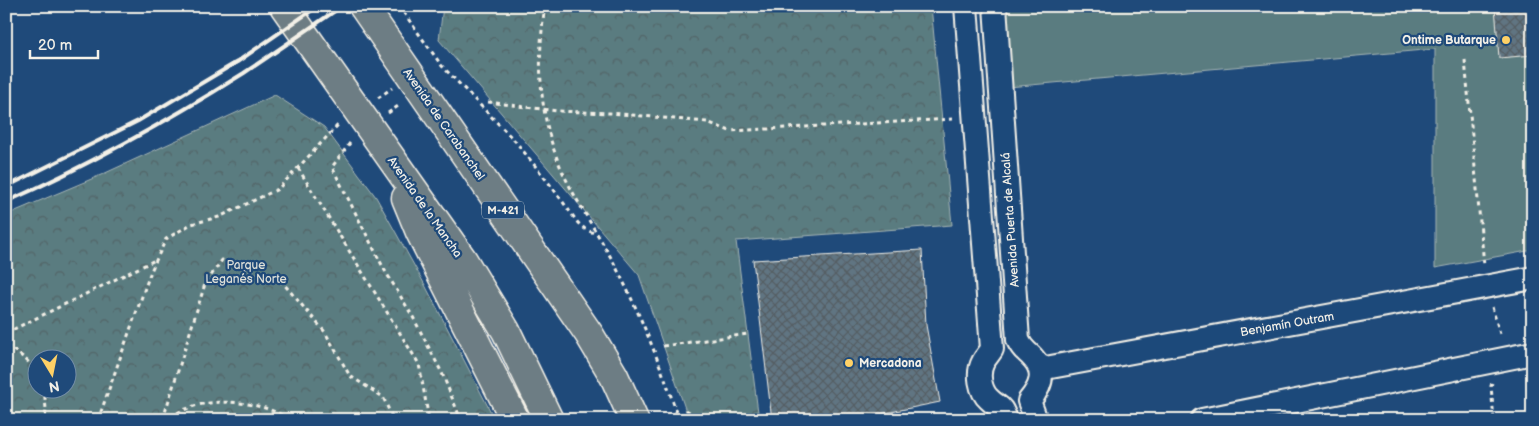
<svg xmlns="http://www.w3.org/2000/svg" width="1539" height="426" viewBox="0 0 1539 426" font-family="'Balsamiq Sans',sans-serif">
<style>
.forest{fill:url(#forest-crowns);stroke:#a7b6b4;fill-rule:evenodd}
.garden{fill:#5a7b80;stroke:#a7b6b4}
.building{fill:url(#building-cross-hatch);stroke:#f4f1e8}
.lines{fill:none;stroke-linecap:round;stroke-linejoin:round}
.street-casing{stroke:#f4f1e8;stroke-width:26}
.primary-casing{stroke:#f4f1e8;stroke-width:31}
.path{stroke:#f4f1e8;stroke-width:3;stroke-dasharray:4 4;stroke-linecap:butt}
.street{stroke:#1f4a7a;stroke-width:22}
.primary{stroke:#6d7d84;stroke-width:28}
.rail{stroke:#f4f1e8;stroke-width:4}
.poi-dot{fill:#ffd166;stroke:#1f4a7a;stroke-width:2}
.labels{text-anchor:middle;stroke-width:4.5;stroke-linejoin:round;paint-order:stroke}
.shield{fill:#1f4a7a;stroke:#b4bfc7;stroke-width:1}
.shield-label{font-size:11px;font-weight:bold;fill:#f4f1e8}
.poi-label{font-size:12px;font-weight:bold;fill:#f4f1e8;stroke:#1f4a7a;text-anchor:end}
.street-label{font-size:12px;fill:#f4f1e8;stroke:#1f4a7a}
.park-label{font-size:12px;fill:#dddfd8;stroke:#1f4a7a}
</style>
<defs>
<pattern id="forest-crowns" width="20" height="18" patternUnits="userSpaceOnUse" patternTransform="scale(1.25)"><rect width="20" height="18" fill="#5a7b80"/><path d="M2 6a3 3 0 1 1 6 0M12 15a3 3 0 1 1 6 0" fill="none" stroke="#526466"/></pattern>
<pattern id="building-cross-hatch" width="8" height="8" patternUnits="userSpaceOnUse" patternTransform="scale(1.25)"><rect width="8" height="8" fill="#607482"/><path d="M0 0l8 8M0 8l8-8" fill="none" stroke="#545e64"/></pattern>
</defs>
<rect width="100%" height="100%" fill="#1f4a7a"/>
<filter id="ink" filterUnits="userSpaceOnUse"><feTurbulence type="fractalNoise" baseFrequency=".02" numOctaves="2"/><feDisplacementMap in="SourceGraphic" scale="10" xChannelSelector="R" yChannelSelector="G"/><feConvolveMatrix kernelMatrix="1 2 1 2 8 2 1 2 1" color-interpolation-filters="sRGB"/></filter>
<g filter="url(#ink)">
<path class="forest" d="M443 6H931L952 225 736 241 759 420H689L639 275 439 40Z
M275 95 324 127 376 197 425 285 495 420H6V215L101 175ZM38 358H68V388H38Z"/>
<path class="garden" d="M1004 6H1533V250L1435 268V49L1008 87Z"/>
<path class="building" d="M1495 6H1533V55L1499 58Z
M922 250 926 325 940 402 851 420H772L753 260Z"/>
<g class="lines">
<defs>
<path id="street" d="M966 6 992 349C989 354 985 358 983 362 977 373 980 391 989 399 1000 410 1000 403 1006 420
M995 6 1018 340C1023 351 1026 350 1033 358 1047 373 1040 388 1029 401L1036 420
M1040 369 1533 278
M1202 420 1533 353"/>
<path id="primary" d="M284 6 463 260 506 331 549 420
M363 6 589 334 614 376 634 420
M406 198 420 232 515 420"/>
</defs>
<use href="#street" class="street-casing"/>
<use href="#primary" class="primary-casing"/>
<path class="path" d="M399 6 442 66 516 142 552 187 578 223 585 229 598 235
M545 6C536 64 539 123 565 177 580 208 601 238 617 269 642 318 662 368 679 420
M1465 60 1484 265
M378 98 392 88
M488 102 557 111 610 113 707 122 730 131 953 119
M388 113 401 104
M350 143 332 167 384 269 413 317 442 373 461 420
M298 168 419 364 429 420
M1492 307 1501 337
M6 333 155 260
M6 346C19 353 29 361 38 373
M663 346 748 334
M1492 383 1491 386 1494 420
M44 388 46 409 45 420
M686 410 702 420
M163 419 205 284 222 260 282 282 325 332 350 376 383 397 392 417V420
M98 420 151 271 166 239 191 224 219 217 278 189 338 125
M163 420C174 414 190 406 203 404 229 399 268 404 290 420"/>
<use href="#street" class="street"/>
<use href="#primary" class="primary"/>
<path class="rail" d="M6 187 138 121 237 62 318 6
M6 202C89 165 168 121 244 73 277 51 310 28 342 6"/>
</g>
</g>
<g class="poi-dot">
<circle cx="1506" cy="40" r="5"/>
<circle cx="849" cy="363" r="5"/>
</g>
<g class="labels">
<rect class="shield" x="482" y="201.5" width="42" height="17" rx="4"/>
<g class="shield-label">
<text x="503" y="214">M-421</text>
</g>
<g class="poi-label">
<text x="1496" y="44">Ontime Butarque</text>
<text x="859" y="367" text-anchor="start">Mercadona</text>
</g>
<g class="street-label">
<text transform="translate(444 124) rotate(55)" y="4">Avenida de Carabanchel</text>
<text transform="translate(425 207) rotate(55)" y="4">Avenida de la Mancha</text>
<text transform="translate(1010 220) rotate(-94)" y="4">Avenida Puerta de Alcalá</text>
<text transform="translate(1287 324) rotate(-10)" y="4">Benjamín Outram</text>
</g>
<g class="park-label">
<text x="246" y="269">Parque<tspan x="246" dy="14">Leganés Norte</tspan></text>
</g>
</g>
<rect width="1539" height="426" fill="none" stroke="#1f4a7a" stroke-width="25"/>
<rect x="12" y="12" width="1514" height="401" fill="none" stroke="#f4f1e8" stroke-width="2" filter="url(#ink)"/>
<g transform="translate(52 374) rotate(170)"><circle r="24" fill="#1f4a7a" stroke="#748da6"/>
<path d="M0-4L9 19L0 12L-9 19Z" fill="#ffd166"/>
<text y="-8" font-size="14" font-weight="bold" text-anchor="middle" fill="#f4f1e8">N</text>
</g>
<path d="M30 50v8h68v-8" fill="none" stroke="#f4f1e8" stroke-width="2.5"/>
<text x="38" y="50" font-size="15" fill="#f4f1e8" stroke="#1f4a7a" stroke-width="4" paint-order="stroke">20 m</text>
</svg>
